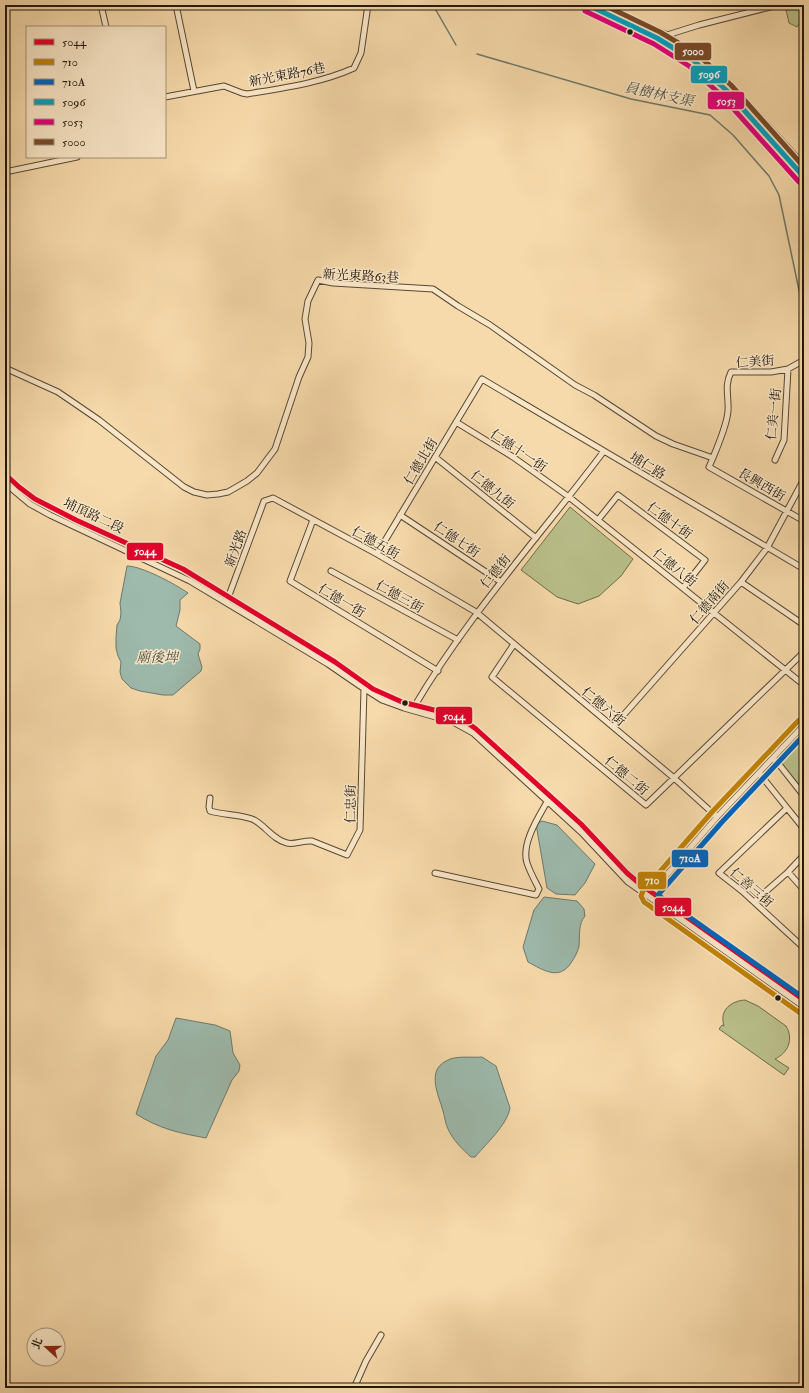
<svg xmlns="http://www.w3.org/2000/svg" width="809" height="1393" viewBox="0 0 809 1393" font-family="'IM FELL Double Pica','Noto Serif TC',serif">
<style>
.green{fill:#bac08b;stroke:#6d6c4c}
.water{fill:#9dbaad;stroke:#6b796d}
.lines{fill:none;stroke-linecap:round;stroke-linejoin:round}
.stream{stroke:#6b796d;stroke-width:1.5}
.minor-casing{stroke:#564834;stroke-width:7}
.major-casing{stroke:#20180d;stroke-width:9}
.minor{stroke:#fae7c8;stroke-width:5}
.major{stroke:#ecbd76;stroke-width:7}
.bus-1-casing{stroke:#fae7c8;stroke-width:8}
.bus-2-casing{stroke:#fae7c8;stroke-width:8}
.bus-3-casing{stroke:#fae7c8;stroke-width:8}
.bus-4-casing{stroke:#fae7c8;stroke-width:8}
.bus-5-casing{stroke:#fae7c8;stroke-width:8}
.bus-6-casing{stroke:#fae7c8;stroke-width:8}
.bus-1{stroke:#e4002b;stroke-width:5}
.bus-2{stroke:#c18203;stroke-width:5}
.bus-3{stroke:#0065bd;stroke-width:5}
.bus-4{stroke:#02a2c4;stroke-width:5}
.bus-5{stroke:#e5007d;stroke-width:5}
.bus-6{stroke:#7a4b2a;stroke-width:5}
.bus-dot{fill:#20180d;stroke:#fae7c8;stroke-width:1.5}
.labels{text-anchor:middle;stroke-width:3;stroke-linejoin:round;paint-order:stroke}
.street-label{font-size:13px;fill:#20180d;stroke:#fae7c8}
.water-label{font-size:14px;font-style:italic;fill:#4c5145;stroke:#fae7c8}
.line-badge{stroke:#fae7c8;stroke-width:1.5}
.badge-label{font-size:11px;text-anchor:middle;font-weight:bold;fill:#fff}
</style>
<rect width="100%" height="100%" fill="#f7daab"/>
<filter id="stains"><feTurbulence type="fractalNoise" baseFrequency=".005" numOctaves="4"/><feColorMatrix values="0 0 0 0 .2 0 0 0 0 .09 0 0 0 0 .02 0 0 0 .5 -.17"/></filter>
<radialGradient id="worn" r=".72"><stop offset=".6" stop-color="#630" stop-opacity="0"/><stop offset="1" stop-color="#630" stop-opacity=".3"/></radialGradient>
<path class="green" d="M790 7 804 8V17L797 27 789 23 786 10Z
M570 507 633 559 621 576 599 596 578 604 557 597 521 570Z
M804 735V792L779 761Z
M745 1000 758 1006 786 1026C794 1039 788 1053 775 1059L789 1068 784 1075 719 1029 722 1025 724 1026C719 1010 731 1001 745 1000Z"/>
<path class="water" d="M127 566C142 566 175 584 188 593L180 600V610L176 626 200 644V649L198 654 202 667 201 671 173 695H163L140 691 131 688 122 679 120 672 121 662 118 656 116 648V638L117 625 120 620 121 613 120 603Z
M542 821 557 825 595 864 585 883 575 895 556 894 547 888 536 824Z
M544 897 577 901 584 909 585 916C578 924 580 936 579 946 578 952 574 958 571 963 559 981 543 970 528 962L523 947 534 910Z
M176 1018 215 1025 230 1031 233 1053 240 1065 239 1071 232 1080 206 1138C179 1133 160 1129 136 1114L156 1056 168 1040Z
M482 1057 496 1066 510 1108C507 1125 486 1144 475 1157H471C462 1149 453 1140 448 1129 445 1123 445 1117 443 1111 439 1096 426 1071 446 1061 456 1055 471 1058 482 1057Z"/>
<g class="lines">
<path class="stream" d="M433 5 456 45
M477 54 631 99 710 115 733 135 769 176 779 195 804 314"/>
<defs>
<path id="minor" d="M101 5 106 27
M176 5 194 91
M664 36 699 25 778 5
M165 97 224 86 242 93 247 94C283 88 321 83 354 68L361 53 368 5
M5 172 77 157
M804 360 788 369 771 372H731C724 386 729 396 728 411 727 426 715 453 709 467L804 521
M5 368 58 392 99 420 184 487 194 492 207 495 218 494 228 492 247 481 257 473 275 449 299 377 308 357 309 343 305 319 308 301 318 280 333 283 433 289 458 306 490 325 575 385 594 395 656 436 673 444 713 458
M456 422 513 457 569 497 804 685
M435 457 536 538
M775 460 784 440 788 369
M5 474 19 487 35 499 76 520 183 569 335 662 373 689 402 702 450 714 465 721 476 729 581 824 627 873 640 884 804 1000
M5 483 30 504 50 515 190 581 328 664 360 686 382 700 404 708 453 722 473 733 583 834 628 882 804 1007
M400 515 501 582
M313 520 290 581 438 671
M598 520 618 495 705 560 683 588
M377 554 482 379 804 569
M331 571 458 640
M741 582 804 625
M228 598 264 501 273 498 377 554 476 612 674 778 717 817
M514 644 492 677 646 805 804 652
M414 707C468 615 540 536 604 451
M613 727 741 582 767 548 804 479
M774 758 804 796
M759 773 804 829
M210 798 209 807 210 811C223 815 239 814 252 819 263 823 273 840 287 843 295 845 304 840 312 841L347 855 360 830 364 689 365 687
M787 808 719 873 742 891 804 948
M788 872 804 890
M435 873 536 895 539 889C535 881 530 872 527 863 521 844 538 818 547 802
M650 894 717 817 804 725
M754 902 788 872 804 855
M354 1388 366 1361 381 1335"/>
<path id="major" d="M588 5 657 38 693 60 726 90 804 177
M600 6 665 35 695 55 721 76 804 167"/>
</defs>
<use href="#minor" class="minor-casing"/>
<use href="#major" class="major-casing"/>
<use href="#minor" class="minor"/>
<use href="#major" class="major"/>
<defs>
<path id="bus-1" d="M5 474 19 487 35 499 76 520 183 569 335 662 373 689 402 702 450 714 465 721 476 729 581 824 627 873 640 884 804 1000"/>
<path id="bus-2" d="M799 720 712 812 643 891 641 896 644 902 800 1013"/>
<path id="bus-3" d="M804 735 722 822 658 895 804 998"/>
<path id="bus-4" d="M588 5 657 38 693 60 726 90 804 177"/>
<path id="bus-5" d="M585 11 654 44 689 66 721 95 799 182"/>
<path id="bus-6" d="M604 5 660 32 697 54 731 85 804 167"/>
</defs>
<use href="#bus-1" class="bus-1-casing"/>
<use href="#bus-2" class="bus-2-casing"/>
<use href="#bus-3" class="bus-3-casing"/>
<use href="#bus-4" class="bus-4-casing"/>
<use href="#bus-5" class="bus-5-casing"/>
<use href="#bus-6" class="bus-6-casing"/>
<use href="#bus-1" class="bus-1"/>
<use href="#bus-2" class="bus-2"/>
<use href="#bus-3" class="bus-3"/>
<use href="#bus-4" class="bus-4"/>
<use href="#bus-5" class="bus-5"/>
<use href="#bus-6" class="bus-6"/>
</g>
<g class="bus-dot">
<circle cx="630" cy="32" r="3.5"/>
<circle cx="405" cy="703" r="3.5"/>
<circle cx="778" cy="998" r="3.5"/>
</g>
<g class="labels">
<g class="street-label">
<text transform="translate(287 74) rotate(-11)" y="5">新光東路76巷</text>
<text transform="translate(361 275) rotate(3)" y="5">新光東路63巷</text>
<text transform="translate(755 361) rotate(-4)" y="5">仁美街</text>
<text transform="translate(773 414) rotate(-84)" y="5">仁美一街</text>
<text transform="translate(519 450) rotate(34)" y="5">仁德十一街</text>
<text transform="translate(420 461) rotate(-59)" y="5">仁德北街</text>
<text transform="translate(648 465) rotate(31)" y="5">埔仁路</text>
<text transform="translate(762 484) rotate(30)" y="5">長興西街</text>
<text transform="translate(493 489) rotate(39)" y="5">仁德九街</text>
<text transform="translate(94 515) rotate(25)" y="5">埔頂路二段</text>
<text transform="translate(670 520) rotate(36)" y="5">仁德十街</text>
<text transform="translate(457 539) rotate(34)" y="5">仁德七街</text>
<text transform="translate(376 542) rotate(29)" y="5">仁德五街</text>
<text transform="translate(235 548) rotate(-70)" y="5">新光路</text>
<text transform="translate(675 567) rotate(39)" y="5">仁德八街</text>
<text transform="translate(495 571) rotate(-51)" y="5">仁德街</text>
<text transform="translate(400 596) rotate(29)" y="5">仁德三街</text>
<text transform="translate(342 600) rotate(31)" y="5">仁德一街</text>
<text transform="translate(709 602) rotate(-49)" y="5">仁德南街</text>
<text transform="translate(604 706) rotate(40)" y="5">仁德六街</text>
<text transform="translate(627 775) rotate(40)" y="5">仁德二街</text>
<text transform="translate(350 804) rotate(-89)" y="5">仁忠街</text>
<text transform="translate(752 887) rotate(41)" y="5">仁善三街</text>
</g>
<g class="water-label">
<text transform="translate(659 94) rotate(12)" y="5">員樹林支渠</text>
<text x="157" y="662">廟後埤</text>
</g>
</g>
<g class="line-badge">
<rect x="674" y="42" width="38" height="19" rx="4" fill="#7a4b2a"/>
<rect x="690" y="65" width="38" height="19" rx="4" fill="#02a2c4"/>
<rect x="707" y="91" width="38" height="19" rx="4" fill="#e5007d"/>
<rect x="126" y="542" width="38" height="19" rx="4" fill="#e4002b"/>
<rect x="435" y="706" width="38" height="19" rx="4" fill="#e4002b"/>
<rect x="671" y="849" width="38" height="19" rx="4" fill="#0065bd"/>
<rect x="637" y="871" width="30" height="19" rx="4" fill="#c18203"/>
<rect x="654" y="897" width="38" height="20" rx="4" fill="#e4002b"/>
</g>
<g class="badge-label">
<text x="693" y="55">5000</text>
<text x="709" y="78">5096</text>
<text x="726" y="105">5053</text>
<text x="145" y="555">5044</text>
<text x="454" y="720">5044</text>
<text x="690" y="862">710A</text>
<text x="652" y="884">710</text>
<text x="673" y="911">5044</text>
</g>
<rect width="809" height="1393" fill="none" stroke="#f7daab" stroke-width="20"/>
<rect x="6" y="6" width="797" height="1381" fill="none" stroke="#20180d" stroke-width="2"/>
<rect x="10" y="10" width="789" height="1373" fill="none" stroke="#20180d"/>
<rect x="26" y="26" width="140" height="132" fill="#fae7c8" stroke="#a3947d"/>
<rect x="34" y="39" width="20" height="6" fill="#e4002b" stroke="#a3947d"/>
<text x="62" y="46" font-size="12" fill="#20180d">5044</text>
<rect x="34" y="59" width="20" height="6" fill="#c18203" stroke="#a3947d"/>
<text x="62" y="66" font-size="12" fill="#20180d">710</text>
<rect x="34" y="79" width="20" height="6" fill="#0065bd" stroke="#a3947d"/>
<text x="62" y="86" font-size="12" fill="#20180d">710A</text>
<rect x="34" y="99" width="20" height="6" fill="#02a2c4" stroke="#a3947d"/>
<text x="62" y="106" font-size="12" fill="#20180d">5096</text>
<rect x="34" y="119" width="20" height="6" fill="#e5007d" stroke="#a3947d"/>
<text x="62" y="126" font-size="12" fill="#20180d">5053</text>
<rect x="34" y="139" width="20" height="6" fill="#7a4b2a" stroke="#a3947d"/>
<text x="62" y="146" font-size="12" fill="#20180d">5000</text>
<g transform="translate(46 1347) rotate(291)"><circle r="19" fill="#fae7c8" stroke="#a3947d"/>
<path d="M0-3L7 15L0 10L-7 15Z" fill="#8f2418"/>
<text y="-6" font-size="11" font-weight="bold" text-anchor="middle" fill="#20180d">北</text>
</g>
<rect width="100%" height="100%" filter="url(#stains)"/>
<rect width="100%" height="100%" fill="url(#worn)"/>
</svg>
